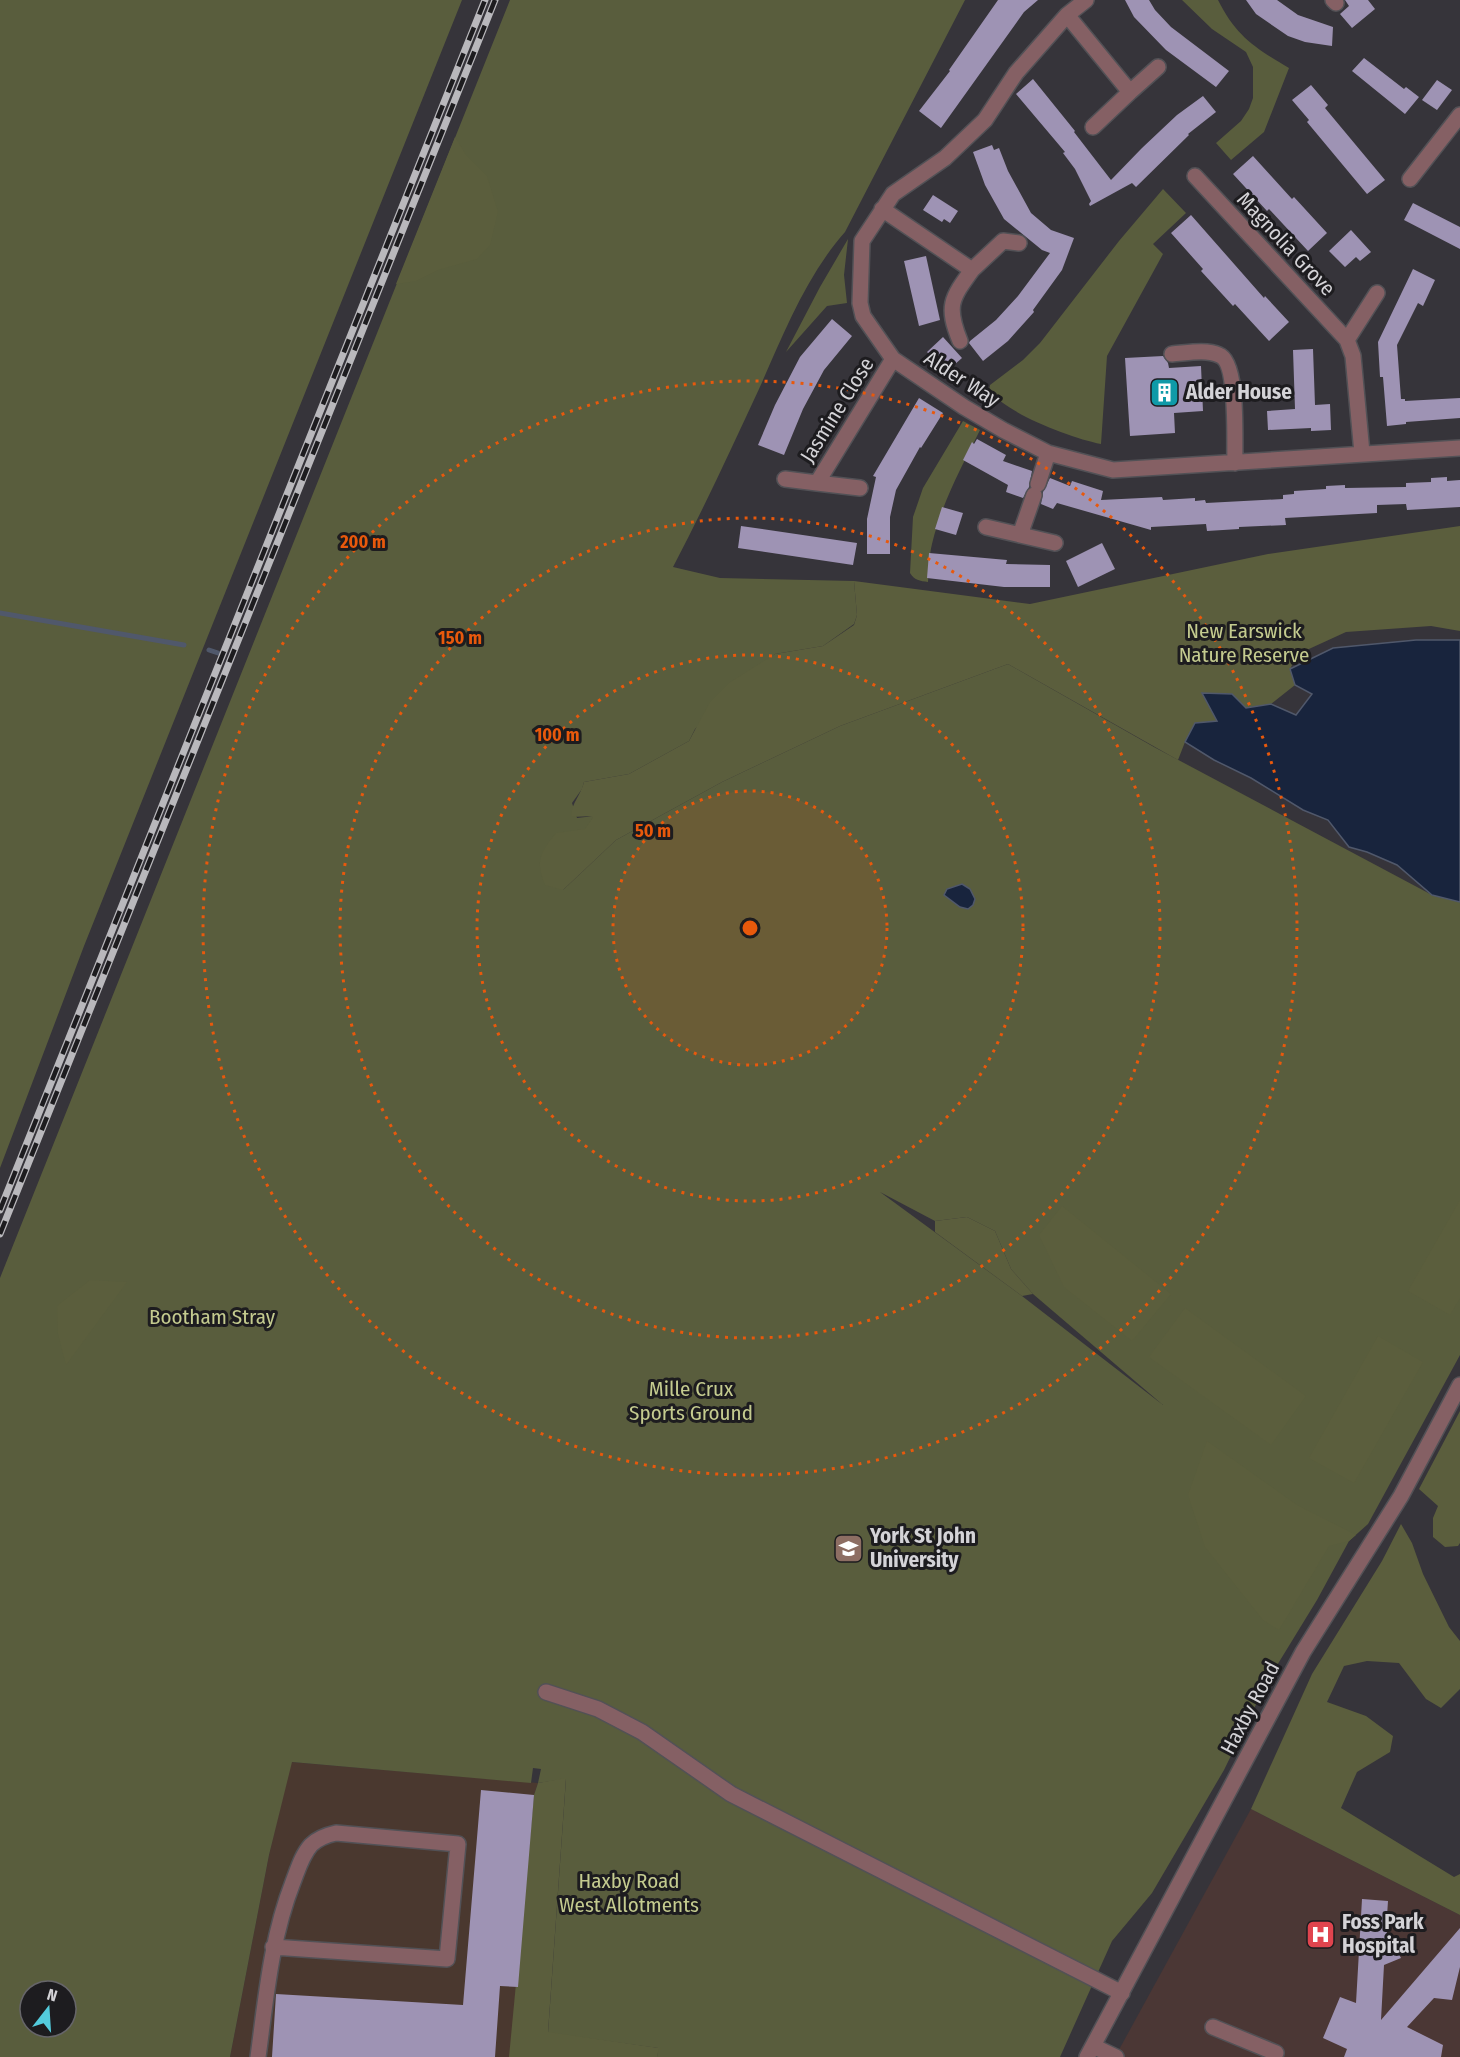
<svg xmlns="http://www.w3.org/2000/svg" width="1460" height="2057" viewBox="0 0 1460 2057" font-family="'Fira Sans Condensed',sans-serif">
<style>
.industrial{fill:#4a382f}
.medical{fill:#4b3735}
.green{fill:#595d3d;fill-rule:evenodd}
.forest{fill:#5b5e3d}
.water{fill:#18243d;stroke:#50586b;stroke-width:1.5}
.lines{fill:none;stroke-linecap:round;stroke-linejoin:round}
.stream{stroke:#50586b;stroke-width:5}
.building{fill:#9e93b4}
.minor-casing{stroke:#525156;stroke-width:18}
.minor{stroke:#856064;stroke-width:15}
.rail-casing{stroke:#b9b8bc;stroke-width:7}
.rail{stroke:#1d1c1f;stroke-width:4.5;stroke-dasharray:14;stroke-linecap:butt}
.ring{fill:none;stroke:#e8590c;stroke-width:3;stroke-dasharray:3 6}
.labels{text-anchor:middle;stroke-width:6;stroke-linejoin:round;paint-order:stroke}
.street-label{font-size:21px;fill:#d4d3d7;stroke:#1d1c1f}
.poi-label{font-size:21px;font-weight:bold;fill:#d4d3d7;stroke:#1d1c1f;text-anchor:start}
.park-label{font-size:21px;fill:#c4cb8f;stroke:#1d1c1f}
.centre{fill:#e8590c;stroke:#1d1c1f;stroke-width:3}
.ring-label{font-size:18px;text-anchor:middle;font-weight:bold;fill:#e8590c;stroke:#1d1c1f;stroke-width:6;stroke-linejoin:round;paint-order:stroke}
</style>
<rect width="100%" height="100%" fill="#36343a"/>
<path class="industrial" d="M291 1762 538 1783 534 1795 510 2057H230L269 1855Z"/>
<path class="medical" d="M1251 1809 1460 1915V2057H1115Z"/>
<path class="green" d="M0 0H462L84 946 0 1168Z
M510 0H965L845 232C806 276 783 335 759 389 731 449 704 508 673 567L720 578 854 581 857 615 854 624 823 646 775 654 695 729 689 741 629 774 584 782 582 789 572 803 577 818 594 816 586 829 563 890 616 840 722 782 840 726 1008 664 1154 747 1432 895 1460 902V1355L1368 1524 1349 1541 1317 1600 1268 1680 1224 1770 1152 1893 1112 1941 1060 2057H657L658 2048 548 2033 566 1779 538 1783 541 1769 533 1768 531 1783 292 1762 269 1855 230 2057H0V1278ZM880 1192 935 1221 967 1217 995 1231 1011 1269 1033 1294 1163 1405 1022 1296ZM30 1991H66V2027H30Z
M1182 0H1218C1236 36 1255 48 1289 68L1264 132 1231 160 1216 143 1241 121 1249 109 1253 98V67L1246 52 1212 29Z
M1163 189 1186 213 1153 244 1163 254 1107 356 1101 444C1071 438 1007 414 989 390L990 385 1023 360 1040 343 1119 241Z
M848 239 844 275 847 303 827 306 786 352 820 287Z
M963 421 980 430C962 466 941 505 932 544 929 556 929 569 928 582 920 581 914 580 910 573L913 517 923 488Z"/>
<path class="forest" d="M455 137 466 155 487 176 498 212 490 245 477 259 438 270 416 281 396 284Z
M1460 526V631L1431 626 1346 632 1298 654 1290 669 1295 685 1271 704 1246 708 1203 693 1218 722 1185 742 1178 760 1008 664 840 726 722 782 616 840 563 890 545 885C535 861 540 853 556 833L585 829 593 817C586 815 579 818 571 816 572 802 581 795 584 782L629 774 689 741 710 702 729 683 775 654 823 646 854 625 857 615 854 581 1030 604 1268 554Z
M1460 1200V1298L1450 1315 1408 1291Z
M1062 1206 1171 1294 1132 1341 1064 1287 1039 1235Z
M967 1217 995 1231 1011 1269 1033 1294 1022 1296 935 1232V1221Z
M90 1280 127 1282 66 1365 58 1334 57 1306Z
M1185 1308 1306 1396 1271 1445 1149 1357Z
M1378 1336 1423 1362 1354 1483 1309 1458Z
M1460 1411V1543L1458 1546 1445 1547 1433 1537V1518L1438 1506 1419 1489Z
M1207 1441 1297 1505 1356 1535 1349 1541 1329 1546 1279 1630 1263 1620 1205 1547 1188 1495Z
M1401 1524 1412 1543 1423 1574 1449 1627 1460 1641V1689L1441 1708 1426 1699 1399 1663 1367 1661 1344 1666 1327 1702 1366 1716 1393 1736 1390 1752 1357 1772 1341 1808 1454 1877 1460 1874V1915L1251 1809 1312 1674 1382 1561Z
M566 1778 548 2032 659 2048 657 2057H509L534 1795 538 1783Z"/>
<path class="water" d="M1416 640H1460V902L1432 895 1397 865 1367 852 1349 847 1328 820 1303 810 1251 778 1214 760 1185 742 1195 723 1217 721 1202 693 1232 694 1246 708 1271 704 1296 715 1312 694 1295 685 1290 669 1333 648Z
M962 884 970 889 975 899 973 905 968 909 960 907 944 895 947 889Z"/>
<g class="lines">
<path class="stream" d="M0 613 184 645
M209 650 218 653"/>
</g>
<path class="building" d="M998 0H1038L1024 12 941 128 919 111 950 71 949 70Z
M1125 0H1149L1155 10 1171 27 1229 71 1216 87 1166 50 1134 17Z
M1246 0H1277L1298 15 1333 27 1332 46 1305 42 1288 36 1256 14Z
M1345 0H1368L1375 9 1352 28 1340 14 1349 6Z
M1364 58 1404 89 1406 87 1419 97 1405 114 1352 71Z
M1033 79 1075 131 1074 132 1111 180 1142 148 1177 115 1203 96 1216 112 1188 134 1189 135 1136 187 1132 183 1090 206 1089 204 1091 201 1075 169 1063 153 1065 152 1016 94Z
M1437 80 1452 90 1437 110 1422 100Z
M1311 85 1328 105 1325 108 1385 180 1367 194 1307 122 1309 120 1292 100Z
M992 145 994 150 999 148 1008 171 1031 213 1051 230 1074 238 1062 270 1033 310 1034 312 1008 341 983 361 969 343 970 341 996 320 1018 296 1050 253 1042 250 1004 219 985 185 973 152Z
M1253 156 1292 199 1294 197 1327 233 1308 251 1269 209 1267 211 1233 174Z
M933 195 958 211 950 223 944 219 942 222 923 210Z
M1413 203 1460 227V249L1404 220Z
M1191 215 1264 298 1265 296 1289 322 1269 341 1235 304 1233 306 1201 271 1203 269 1171 233Z
M1351 230 1371 252 1360 261 1356 257 1345 267 1329 251Z
M926 256 940 320 919 326 904 261Z
M1413 269 1435 280 1423 306 1418 303 1397 345 1401 399H1405V401L1460 398V418L1406 422V424L1387 426 1383 377H1380L1378 342Z
M832 319 852 336 824 370 803 409 784 455 758 445 775 405 800 357Z
M943 337 962 358 946 372 927 352Z
M1313 349 1315 405 1330 404 1331 430 1311 431V428L1268 430 1267 411 1295 409 1293 350Z
M1163 356 1168 363 1169 368 1201 366 1203 411 1174 413 1175 433 1130 436 1125 358Z
M919 398 943 413 921 448 920 447 896 490 890 517V554H867V519L876 477 873 476Z
M977 439 1006 455 1003 461 1032 471 1029 487 1023 498 1006 492 1008 485 963 460 972 442 974 444Z
M1447 477V481L1460 480V507L1407 510 1406 504 1377 505V513L1285 518 1286 525 1239 527V529L1207 531 1206 524 1151 527V530L1057 503 1053 509 1041 504 1043 492 1050 478 1070 486 1072 481 1103 491 1101 500 1162 497 1163 500 1195 498V501L1205 500 1206 503 1283 499V495L1294 494V491L1326 489V486L1345 485V488L1406 487V483L1431 482V478Z
M942 507 963 513 956 535 935 529Z
M741 526 857 543 853 565 738 548Z
M1102 543 1115 569 1078 587 1066 561Z
M929 553 1007 560 1006 564 1050 565V587H1004L927 578Z
M481 1790 534 1795 518 1987 500 1986 495 2057H272L276 1994 463 2005Z
M1362 1899 1388 1901 1386 1931 1401 1958 1384 1965 1381 2020 1460 1928V1967L1452 2000 1434 1998 1407 2027 1443 2045 1441 2057H1344L1347 2049 1323 2038 1340 1997 1356 2003Z"/>
<g class="lines">
<defs>
<path id="minor" d="M1086 0 1067 15 1016 73 985 120 945 158 893 194 862 241 860 303 863 316 893 359 964 407 1003 430 1048 453 1113 470 1460 448
M1333 0 1336 3
M1067 15 1130 92 1093 127
M1130 92 1158 67
M1195 176 1347 340 1353 356 1362 453
M1410 179 1460 115
M882 209 972 270 1003 241 1019 243
M1347 340 1377 293
M960 341C946 306 951 299 972 270
M1172 354C1187 353 1206 349 1219 355 1239 362 1234 443 1235 463
M785 479 817 483 893 359
M817 483 860 488
M1038 484 1048 453
M986 527 1055 543
M1020 535 1034 495
M546 1692 598 1709 642 1732 731 1794 1122 1993
M1213 2027 1276 2053
M1093 2046 1116 2057
M258 2057C266 1998 271 1938 293 1882 298 1869 302 1855 311 1845 318 1838 327 1835 336 1833L458 1844 447 1959 273 1947
M1087 2057 1303 1652 1401 1496 1460 1385"/>
</defs>
<use href="#minor" class="minor-casing"/>
<use href="#minor" class="minor"/>
<defs>
<path id="rail" d="M0 1210 485 0
M0 1234 495 0"/>
</defs>
<use href="#rail" class="rail-casing"/>
<use href="#rail" class="rail"/>
</g>
<circle cx="750" cy="928" r="137" fill="#e8590c" fill-opacity=".12"/>
<g class="ring">
<circle cx="750" cy="928" r="137"/>
<circle cx="750" cy="928" r="273"/>
<circle cx="750" cy="928" r="410"/>
<circle cx="750" cy="928" r="547"/>
</g>
<defs>
<symbol id="building-square" viewBox="-11 -11 22 22"><rect x="-9" y="-9" width="18" height="18" rx="4" fill="#0f9aa8" stroke="#1d1c1f"/><path d="M-4-6H4V6H1V3H-1V6H-4ZM-2.5-4.3h1.7v1.8h-1.7ZM.8-4.3h1.7v1.8H.8ZM-2.5-1h1.7V.8h-1.7ZM.8-1h1.7V.8H.8Z" fill="#fff"/></symbol>
<symbol id="university-square" viewBox="-11 -11 22 22"><rect x="-9" y="-9" width="18" height="18" rx="4" fill="#8d6e63" stroke="#1d1c1f"/><path d="M0-5L7-2L0 1L-7-2ZM-4 1L0 2.5L4 1V4Q0 6-4 4Z" fill="#fff"/></symbol>
<symbol id="hospital-square" viewBox="-11 -11 22 22"><rect x="-9" y="-9" width="18" height="18" rx="4" fill="#e0444e" stroke="#1d1c1f"/><path d="M-5-5h3v3.5h4V-5h3V5h-3V1.5h-4V5h-3Z" fill="#fff"/></symbol>
</defs>
<g fill-rule="evenodd">
<use href="#building-square" x="1148" y="376" width="33" height="33"/>
<use href="#university-square" x="832" y="1532" width="33" height="33"/>
<use href="#hospital-square" x="1304" y="1918" width="33" height="33"/>
</g>
<g class="labels">
<g class="street-label">
<text transform="translate(1286 244) rotate(47)" y="7">Magnolia Grove</text>
<text transform="translate(962 379) rotate(33)" y="7">Alder Way</text>
<text transform="translate(837 410) rotate(-58)" y="7">Jasmine Close</text>
<text transform="translate(1250 1708) rotate(-62)" y="7">Haxby Road</text>
</g>
<g class="poi-label">
<text x="1186" y="399">Alder House</text>
<text x="870" y="1543">York St John<tspan x="870" dy="24">University</tspan></text>
<text x="1342" y="1929">Foss Park<tspan x="1342" dy="24">Hospital</tspan></text>
</g>
<g class="park-label">
<text x="1244" y="638">New Earswick<tspan x="1244" dy="24">Nature Reserve</tspan></text>
<text x="212" y="1324">Bootham Stray</text>
<text x="691" y="1396">Mille Crux<tspan x="691" dy="24">Sports Ground</tspan></text>
<text x="629" y="1888">Haxby Road<tspan x="629" dy="24">West Allotments</tspan></text>
</g>
</g>
<circle cx="750" cy="928" r="9" class="centre"/>
<g class="ring-label">
<text x="363" y="548">200 m</text>
<text x="460" y="644">150 m</text>
<text x="557" y="741">100 m</text>
<text x="653" y="837">50 m</text>
</g>
<g transform="translate(48 2009) rotate(17)"><circle r="28" fill="#1d1c1f" stroke="#666569" stroke-width="1.5"/>
<path d="M0-4.5L10 22L0 15L-10 22Z" fill="#53cbdc"/>
<text y="-9" font-size="16" font-weight="bold" text-anchor="middle" fill="#d4d3d7">N</text>
</g>
</svg>
